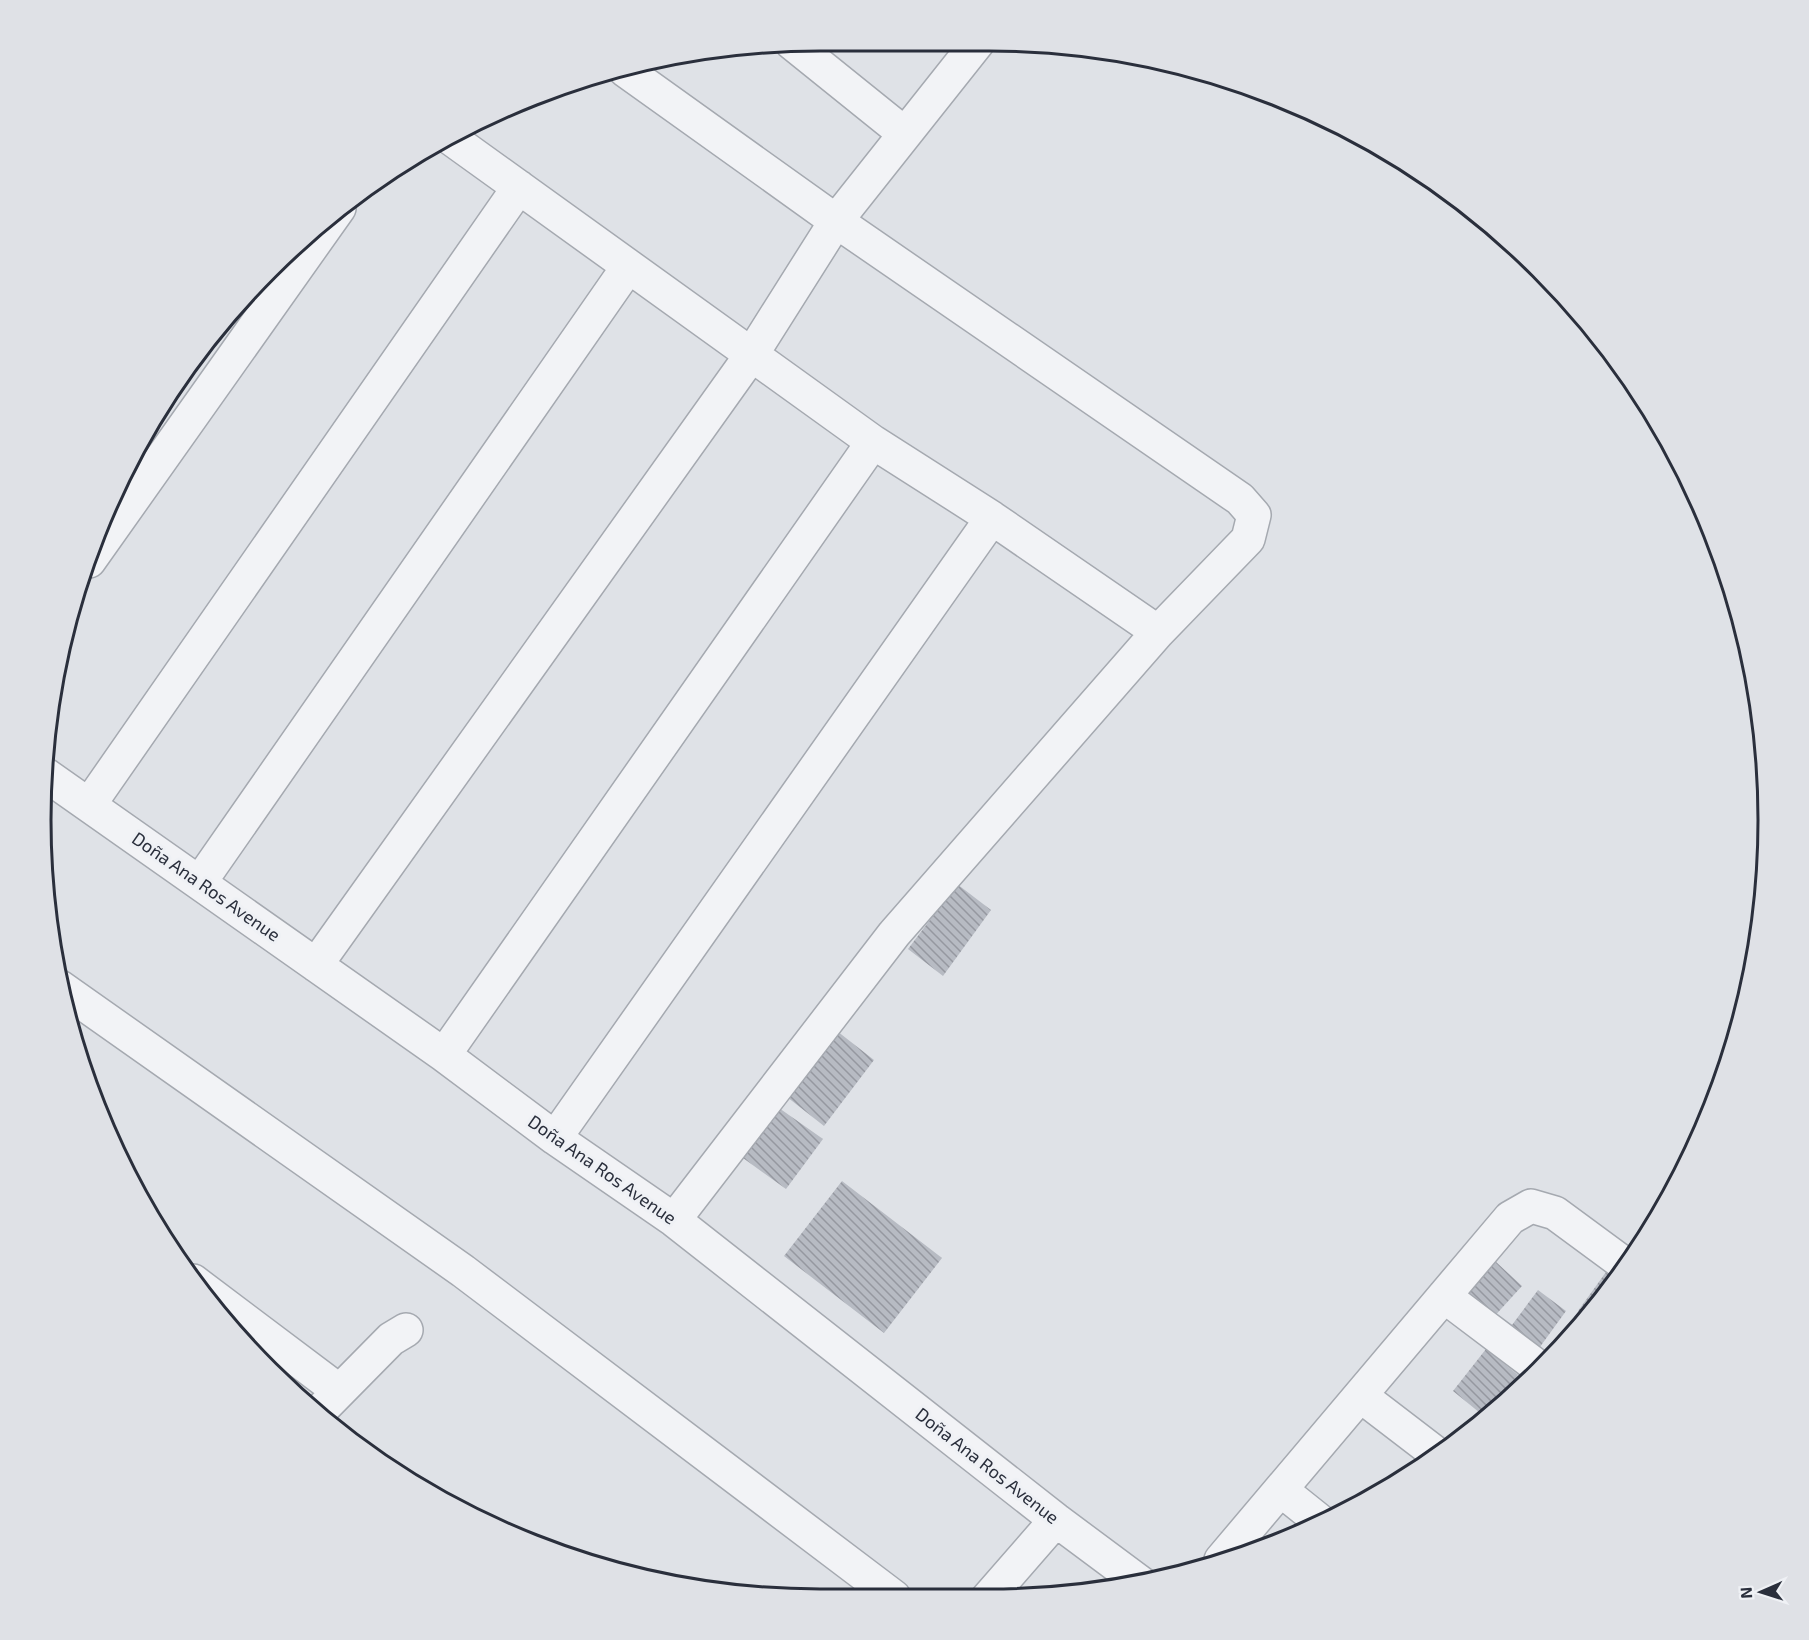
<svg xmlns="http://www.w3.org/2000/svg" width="1809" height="1640" viewBox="0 0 1809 1640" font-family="'Exo 2',sans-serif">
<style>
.building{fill:url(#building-back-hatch)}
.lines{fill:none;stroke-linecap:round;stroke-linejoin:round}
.minor-casing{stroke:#a5a9b0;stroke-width:36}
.minor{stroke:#f2f3f6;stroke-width:33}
.labels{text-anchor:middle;stroke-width:6;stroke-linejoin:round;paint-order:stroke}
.street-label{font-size:18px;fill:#2a2f3c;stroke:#eff1f5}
.rim{fill:none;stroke:#2a2f3c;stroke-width:3}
</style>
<defs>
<pattern id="building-back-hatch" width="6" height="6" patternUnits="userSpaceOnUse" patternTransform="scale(1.5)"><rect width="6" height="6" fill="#b7bbc3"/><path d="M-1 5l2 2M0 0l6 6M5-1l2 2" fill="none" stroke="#9598a0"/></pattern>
</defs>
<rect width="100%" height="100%" fill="#dfe2e7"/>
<path class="building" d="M957 884 991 910 943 976 908 949Z
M837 1031 874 1060 824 1126 787 1097Z
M779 1108 823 1139 786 1189 743 1158Z
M842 1181 942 1258 884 1333 784 1256Z
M1495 1261 1522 1286 1491 1320 1464 1295Z
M1606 1272 1615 1280 1586 1316 1578 1311Z
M1538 1290 1566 1311 1537 1351 1509 1329Z
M1486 1349 1518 1375 1485 1417 1453 1391Z"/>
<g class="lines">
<defs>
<path id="minor" d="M792 43 905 134
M625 70 836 221 1240 499 1254 515 1248 539 1158 632 894 934 674 1220
M449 137 873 442 992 518 1158 632
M89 561 339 208
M46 775 444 1055 555 1138 674 1220 1056 1520 1142 1584
M89 805 519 187
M200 882 628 267
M316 965 752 354 836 221 978 42
M60 987 463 1271 894 1597
M444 1055 873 442
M555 1138 992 518
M193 1281 339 1391
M1444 1296 1542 1370
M1361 1396 1438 1455
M317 1414 391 1339 406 1330
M1281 1490 1321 1522
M1221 1560 1510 1218 1531 1206 1555 1213 1627 1266
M987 1599 1056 1520"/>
</defs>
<use href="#minor" class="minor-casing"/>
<use href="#minor" class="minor"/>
</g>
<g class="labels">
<g class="street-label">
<text transform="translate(206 887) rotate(35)" y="6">Doña Ana Ros Avenue</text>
<text transform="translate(602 1170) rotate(35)" y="6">Doña Ana Ros Avenue</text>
<text transform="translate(987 1466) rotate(38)" y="6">Doña Ana Ros Avenue</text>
</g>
</g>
<path d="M0 0H1809V1640H0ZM820 51H989A769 769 0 0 1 1758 820V820A769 769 0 0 1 989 1589H820A769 769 0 0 1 51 820V820A769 769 0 0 1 820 51Z" fill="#dfe1e6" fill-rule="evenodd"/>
<path class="rim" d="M820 51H989A769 769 0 0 1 1758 820V820A769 769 0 0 1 989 1589H820A769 769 0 0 1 51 820V820A769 769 0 0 1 820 51Z"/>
<g transform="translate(1761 1592) rotate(267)" stroke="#eff1f5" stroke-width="4.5" paint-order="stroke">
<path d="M0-4.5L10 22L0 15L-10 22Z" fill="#2a2f3c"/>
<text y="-9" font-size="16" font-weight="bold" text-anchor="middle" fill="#2a2f3c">N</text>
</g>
</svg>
